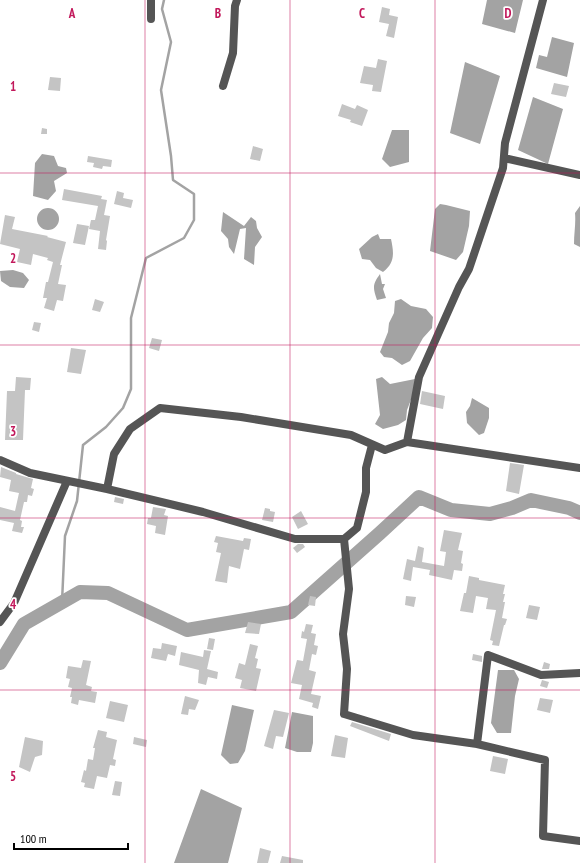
<svg xmlns="http://www.w3.org/2000/svg" width="580" height="863" viewBox="0 0 580 863" font-family="'PT Sans Narrow',sans-serif">
<style>
.water{fill:#a3a3a3}
.lines{fill:none;stroke-linecap:round;stroke-linejoin:round}
.stream{stroke:#a3a3a3;stroke-width:2.5}
.river{stroke:#a3a3a3;stroke-width:14}
.building{fill:#c4c4c4}
.minor{stroke:#555;stroke-width:8}
.grid{fill:none;stroke:#c2185b;stroke-width:1;stroke-opacity:0.55}
.grid-label{font-size:13px;text-anchor:middle;font-weight:bold;fill:#c2185b;stroke:#fff;stroke-width:3.5;stroke-linejoin:round;paint-order:stroke}
</style>
<rect width="100%" height="100%" fill="#fff"/>
<path class="water" d="M487 0H523L515 33 482 24Z
M552 37 574 43 567 77 536 68 539 55 547 57Z
M465 62 500 76 480 144 450 133Z
M533 97 563 109 548 164 518 150Z
M392 130H409V162L390 167 382 159Z
M42 154 54 156 58 166 66 168 67 173 54 181 56 191 48 200 33 196 35 163Z
M440 204 446 205 470 211 469 226 463 252 456 260 430 251 435 209Z
M580 206V247L574 244C574 233 576 223 575 213Z
M37 219a11 11 0 1 1 22 0a11 11 0 1 1-22 0Z
M223 212 244 226 251 217 256 221 257 228 262 237 255 247 254 265 244 259 246 228 240 229 234 254 229 247 228 239 221 231Z
M378 234 380 239H391C394 253 395 263 383 272L376 268 370 260 362 259 359 249 372 237Z
M13 270 23 273 29 280 24 288 10 287 1 281 0 271Z
M380 274 382 284H385L383 289 386 298 377 300C373 288 372 285 380 274Z
M401 299 411 306 426 309 433 317 432 328 423 338 410 361 402 365 392 358 384 357 380 352 388 332 389 323 394 313 395 301Z
M382 377 390 384 415 379 414 392 407 410 406 420 398 425 383 429 375 424 380 415 376 379Z
M472 398 489 408V418L484 433 479 435 467 423 466 412 470 406Z
M498 670H514L519 679 515 696 511 733H497L491 723Z
M232 705 254 710 245 751 238 763 230 764 221 755Z
M292 712 313 716V743L311 752H297L285 748Z
M201 789 242 808 228 863H174Z"/>
<g class="lines">
<path class="stream" d="M62 602 65 536 77 501 83 445 106 427 123 408 131 389V318L146 258 184 238 194 220V194L173 180 171 156 161 90 171 42 162 9 164 0"/>
<path class="river" d="M0 663 24 624 80 592 108 593 187 630 291 612 380 533 419 497 451 510 490 514 512 508 531 500 569 508 580 513"/>
</g>
<path class="building" d="M382 7 390 9 389 15 398 17 394 38 386 36 389 24 379 22Z
M378 59 387 61 381 92 372 91 373 85 360 83 364 66 376 68Z
M50 77 61 78 60 91 48 90Z
M554 83 569 86 566 97 551 94Z
M342 104 355 109 357 105 368 110 362 126 350 122 351 120 338 116Z
M42 128 47 129V134H41Z
M253 146 263 149 260 161 250 159Z
M88 156 112 160 111 167 103 166 102 169 93 167 94 163 87 162Z
M64 189 102 196 101 199 107 200 104 215 110 216 106 240 107 241 106 250 98 249 100 231 89 229 91 220H95L98 206 62 200Z
M117 191 124 193 123 198 133 200 131 208 114 204Z
M5 215 15 217 12 229 48 236 47 237 66 242 60 265H62L58 284 66 285 63 301 57 300 54 311 44 308 47 298H43L46 282H48L53 262 47 260 48 258 33 254 31 265 17 262 20 249 0 244Z
M77 224 89 226 85 245 73 243Z
M95 299 104 302 100 312 92 310Z
M34 322 41 323 39 332 32 330Z
M152 338 162 340 159 351 149 348Z
M71 348 86 350 81 374 67 372Z
M16 377 31 378 30 390H25L23 440H5L7 391H15Z
M422 391 445 396 443 409 420 404Z
M510 463 524 465 519 494 506 491Z
M1 467 16 473V474L33 479 31 488 34 489 32 496 28 495 27 502H24L20 520 22 521 21 527H24L22 533 12 531 14 523 0 520V507L15 511 19 493 9 491 11 480 0 477Z
M115 497 124 499 123 504 114 502Z
M153 507 166 509 164 515 168 516 165 535 155 533 156 526 147 524 148 518H151Z
M265 508 270 509V511L275 512 273 522 262 520Z
M301 511 308 524 298 529 292 517Z
M444 530 462 533 458 550 463 551 461 563 463 564 462 571 454 570 452 580 429 575 430 570 413 567 411 581 403 579 407 559 415 561 418 546 424 548 422 562 444 566 446 552 440 551Z
M216 536 243 541 244 538 251 539 249 550 244 549 240 569 229 566 227 583 215 581 221 553 216 552 218 543 214 542Z
M298 544H303L305 547 297 553 293 548Z
M469 576 479 578V580L505 585 503 594H505L503 602H505L502 618 507 619 505 625H504L499 646 492 645 493 641 490 640 496 610 486 609 488 598 476 596 473 613 460 611 464 593H466Z
M310 596 316 597 315 606 308 605Z
M406 596 416 597 414 607 405 605Z
M529 605 540 607 537 620 526 618Z
M248 622 261 624 259 634 245 633Z
M306 624 313 625 311 633 316 634 314 645 318 646 316 655 312 654 309 670 316 672 311 694 321 696 318 709 312 707 313 703 299 699 302 685 291 683 297 660 303 661 307 639 301 638 302 631 304 632Z
M209 638 215 639 213 650 207 649Z
M162 643 177 646 175 656 168 654 166 661 151 658 153 648 161 649Z
M250 644 258 646 255 658 258 659 256 668 261 669 256 691 240 688 242 680 235 678 239 663 245 665Z
M204 650 211 651 207 669 218 672 217 679 208 677 206 685 198 683 199 670 179 665 181 652 203 657Z
M473 654 482 656V662L472 660Z
M83 660 91 661 86 685 92 687 91 691 97 692 95 703 79 700 78 705 71 703 72 697H70L72 688 68 687 70 679 66 678 68 666 81 668Z
M544 662 550 664 549 669H542Z
M542 680 549 682 547 688 540 686Z
M185 696 199 700 195 710 189 709 188 715 181 714Z
M540 698 553 700 550 713 537 710Z
M110 701 128 705 124 722 106 718Z
M274 710 289 713 283 737 276 736 273 749 264 746Z
M352 722 391 734 389 741 350 726Z
M98 730 107 732 106 737 117 740 113 759 116 760 115 766 110 765 107 778 97 776 94 789 84 787 85 783 81 782 84 770 86 771 88 759 93 760 95 748H93Z
M335 735 348 738 345 758 331 756Z
M25 737 43 741 42 755 35 757 30 772 19 767Z
M134 737 147 740 146 747 133 744Z
M493 756 508 759 505 774 490 771Z
M115 781 122 782 120 796 112 795Z
M260 848 271 851 268 863H257Z
M282 856 303 860V863H280Z"/>
<g class="lines">
<path class="minor" d="M151 19V0
M223 86 233 53 235 6 237 0
M504 158 580 175
M407 442 419 377 459 287 469 269 503 168 505 143 543 0
M372 445 366 468V492L357 528 344 539 349 589 343 634 347 669 344 714 413 735 477 744 545 760 543 836 580 841
M0 460 30 473 107 489 203 512 295 539H344
M107 489 114 454 130 429 160 408 241 417 351 435 385 450 407 442 580 468
M0 622 14 603 67 481
M477 744 488 655 541 675 580 673"/>
</g>
<path class="grid" d="M145 0V863M290 0V863M435 0V863M0 173H580M0 345H580M0 518H580M0 690H580"/>
<g class="grid-label">
<text x="72" y="18">A</text>
<text x="218" y="18">B</text>
<text x="362" y="18">C</text>
<text x="508" y="18">D</text>
<text x="13" y="91">1</text>
<text x="13" y="263">2</text>
<text x="13" y="436">3</text>
<text x="13" y="609">4</text>
<text x="13" y="781">5</text>
</g>
<path d="M14 843v6h114v-6" fill="none" stroke="#000000" stroke-width="2"/>
<text x="20" y="843" font-size="12" fill="#000000" stroke="#ffffff" stroke-width="3" paint-order="stroke">100 m</text>
</svg>
